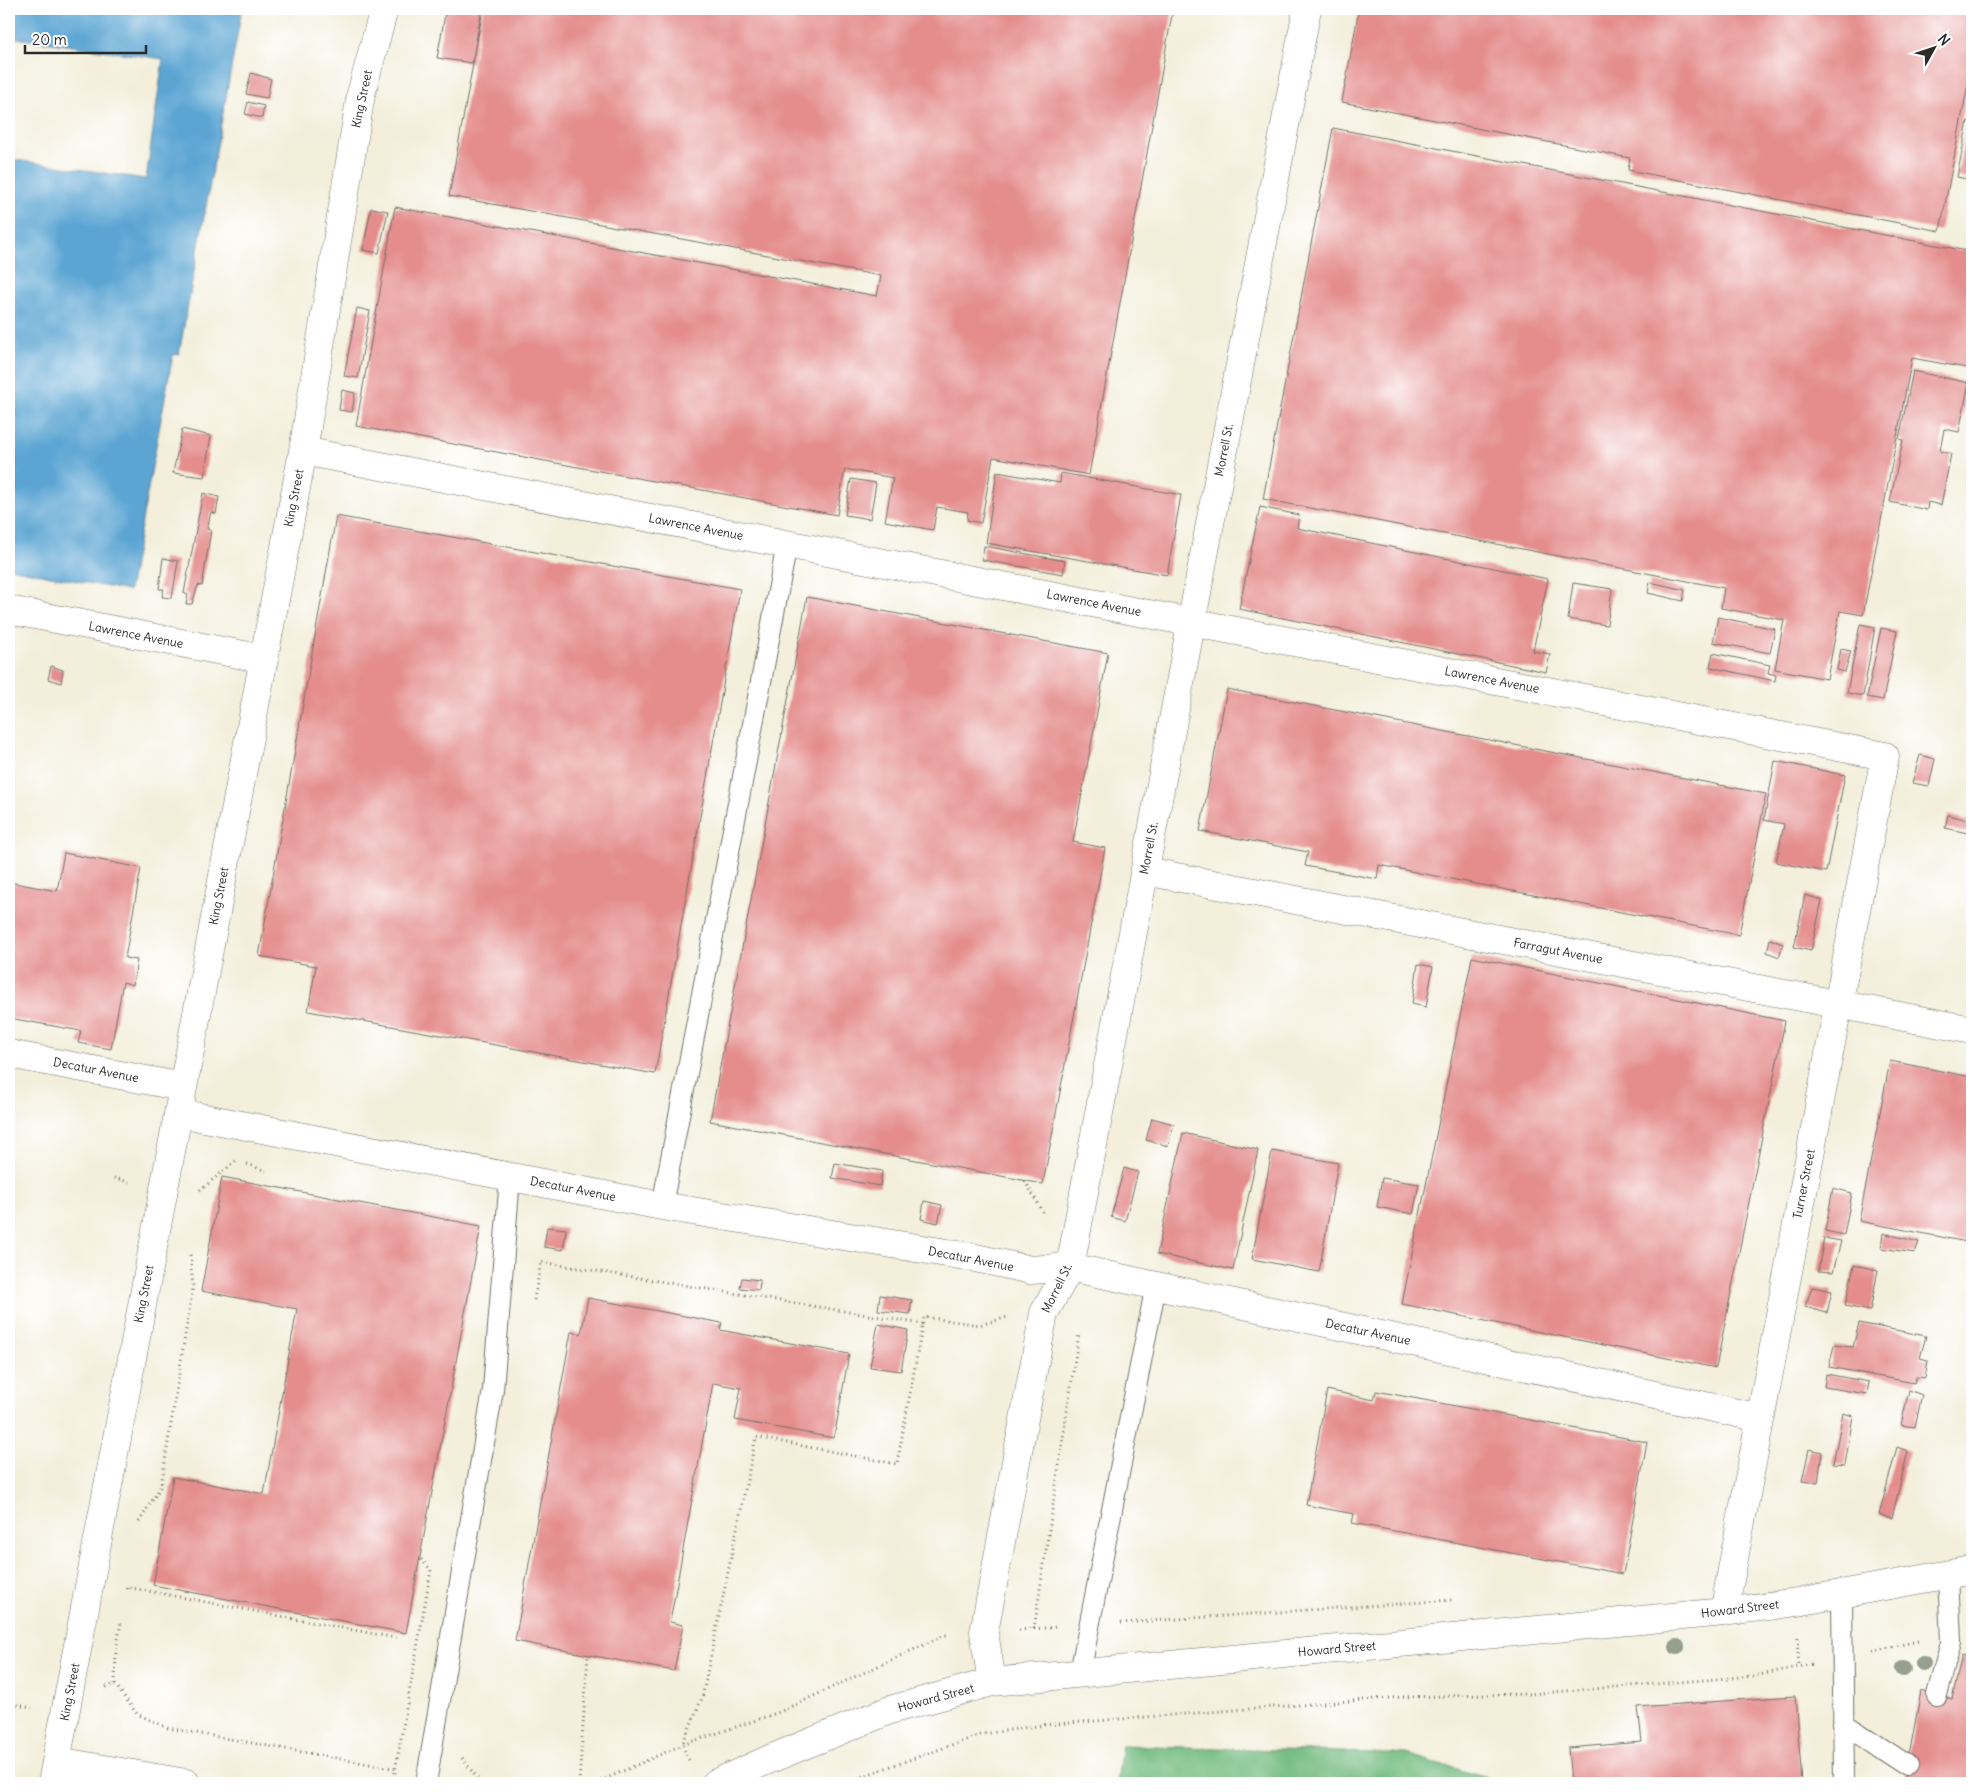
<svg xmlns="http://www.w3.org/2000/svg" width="1981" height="1792" viewBox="0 0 1981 1792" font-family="Delius,sans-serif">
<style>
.forest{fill:#75bc81;stroke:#507456}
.water{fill:#5ba5d3;stroke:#43687f}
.building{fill:#e48d8c}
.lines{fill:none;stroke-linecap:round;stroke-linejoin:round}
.service-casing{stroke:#717069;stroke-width:22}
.minor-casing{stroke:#717069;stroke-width:29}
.path{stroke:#717069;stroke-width:3;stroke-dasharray:1 4;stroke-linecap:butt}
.service{stroke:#fff;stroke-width:20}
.minor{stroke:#fff;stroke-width:28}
.path-bridge{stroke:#717069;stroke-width:3;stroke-dasharray:1 4;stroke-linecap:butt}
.tree{fill:#96a08c}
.labels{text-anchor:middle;stroke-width:5;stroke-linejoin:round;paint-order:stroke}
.street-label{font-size:12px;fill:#2b2b2b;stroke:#fff}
</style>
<rect width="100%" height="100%" fill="#fff"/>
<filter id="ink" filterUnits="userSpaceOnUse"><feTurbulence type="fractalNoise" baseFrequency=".02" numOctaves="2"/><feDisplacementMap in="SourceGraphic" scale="10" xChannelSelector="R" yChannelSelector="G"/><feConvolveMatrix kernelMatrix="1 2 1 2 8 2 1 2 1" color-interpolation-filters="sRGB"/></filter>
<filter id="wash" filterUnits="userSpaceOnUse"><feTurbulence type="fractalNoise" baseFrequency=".0096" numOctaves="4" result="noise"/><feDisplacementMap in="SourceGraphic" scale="20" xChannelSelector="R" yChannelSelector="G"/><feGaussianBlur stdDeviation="1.12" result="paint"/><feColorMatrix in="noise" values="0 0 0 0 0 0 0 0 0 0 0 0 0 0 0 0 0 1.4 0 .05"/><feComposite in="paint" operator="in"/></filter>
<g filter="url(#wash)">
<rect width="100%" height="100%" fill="#f3efdb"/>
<path class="forest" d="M1122 1745 1406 1754 1505 1783H1117Z"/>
<path class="water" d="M9 9H242L179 354 173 355 129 591 9 568V159L146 179 163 59 9 37Z"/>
<g id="blocks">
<path class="building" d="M446 9H482L472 63 437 58Z
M483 9H1173L1089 475 993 457 981 523 967 520 968 512 937 507 933 530 885 521 893 478 845 469 837 515 356 426 395 207 877 296 881 276 449 196Z
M1359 9H1972V63L1940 231 1628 170 1630 158 1342 102Z
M251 73 271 79 267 98 246 94Z
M248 102 264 106 262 118 245 114Z
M1968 121 1972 122V180L1957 177Z
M1333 128 1972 252V369L1912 358 1863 615 1840 611 1827 679 1775 669 1784 620 1721 608 1724 588 1263 499Z
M371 208 388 211 379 253 363 250Z
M357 308 370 311 358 378 344 376Z
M1913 371 1969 383 1959 432 1944 429 1940 451 1951 454 1941 505 1928 502 1927 510 1890 502 1903 440 1899 439Z
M342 390 355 393 352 412 339 410Z
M182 429 211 436 204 477 173 473Z
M997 472 1060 483 1061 473 1181 495 1167 575 986 543Z
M851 479 876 483 870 519 845 515Z
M203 493 219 497 216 514 211 512 207 529 211 530 202 586 198 585 192 604H186L188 595 184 593Z
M1260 507 1299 515 1297 528 1548 579 1533 651 1550 654 1546 672 1239 609Z
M336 516 740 589 655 1074 308 1011 316 966 259 956Z
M984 546 1065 561 1063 574 982 560Z
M163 558 178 561 172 598 162 597 164 589H159Z
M1650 582 1685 590 1683 601 1648 593Z
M1573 583 1612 589 1607 625 1568 619Z
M807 597 1108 653 1073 842 1105 848 1043 1184 710 1121Z
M1718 617 1775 629 1770 653 1713 642Z
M1860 624 1875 627 1863 696 1847 693Z
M1881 628 1897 631 1883 700 1867 697Z
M1841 649 1851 651 1845 672 1837 670Z
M1713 653 1770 665 1768 673 1776 675 1775 681 1710 667Z
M51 666 63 670 61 683 48 679Z
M1227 689 1766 794 1739 935 1379 865 1377 879 1305 866 1308 852 1200 831Z
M1920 755 1935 759 1929 786 1912 783Z
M1775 761 1845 775 1826 872 1776 862 1784 824 1764 820Z
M1948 815 1972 821V834L1945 828Z
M64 853 141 868 125 958 137 960 133 985 123 982 111 1049 78 1043 81 1031 9 1018V882L57 891Z
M1805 895 1822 900 1811 951 1794 947Z
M1770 939 1783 944 1779 957 1767 952Z
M1472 957 1785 1021 1716 1368 1402 1304Z
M1418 964 1433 967 1426 1007 1412 1004Z
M1890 1061 1972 1077V1243L1859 1221Z
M1152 1118 1174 1124 1168 1146 1146 1140Z
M1183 1133 1258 1150 1233 1270 1157 1254Z
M1272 1151 1338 1163 1319 1272 1252 1259Z
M835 1163 882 1171 880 1186 832 1178Z
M1124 1168 1138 1172 1125 1221 1111 1217Z
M222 1177 481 1226 406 1633 153 1585 173 1477 264 1494 297 1309 201 1291Z
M1382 1178 1419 1184 1413 1214 1377 1207Z
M1833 1188 1852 1193 1844 1235 1825 1231Z
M924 1201 942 1205 938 1223 921 1219Z
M547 1227 566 1229 563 1250 544 1247Z
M1883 1233 1919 1242 1915 1253 1881 1248Z
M1824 1238 1841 1241 1833 1272 1818 1271Z
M1854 1265 1878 1270 1870 1311 1845 1306Z
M742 1278 760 1280 759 1290 740 1288Z
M1812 1287 1832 1291 1827 1313 1805 1307Z
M880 1295 912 1300 910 1314 878 1310Z
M588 1298 722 1323 720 1330 849 1354 834 1438 735 1420 741 1388 713 1383 670 1622 683 1625 674 1671 515 1641 571 1332 581 1334Z
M1859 1323 1926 1336 1920 1358 1928 1360 1925 1378 1916 1377 1914 1383 1829 1367 1834 1345 1853 1347Z
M878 1324 908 1330 901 1371 870 1367Z
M1826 1374 1869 1382 1867 1394 1824 1387Z
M1327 1390 1374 1400 1376 1391 1647 1442 1623 1574 1352 1523 1354 1514 1306 1505Z
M1909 1390 1922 1395 1915 1427 1901 1425Z
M1843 1413 1853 1416 1845 1465 1833 1464Z
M1897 1447 1908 1451 1892 1518 1879 1515Z
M1809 1449 1822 1452 1818 1483 1802 1481Z
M1962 1655 1972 1658V1783H1904L1921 1691 1952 1699Z
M1795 1696 1802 1783H1571L1568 1748 1642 1742 1638 1707Z"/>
</g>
</g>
<g filter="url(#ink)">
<use href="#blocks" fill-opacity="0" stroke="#717069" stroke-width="1"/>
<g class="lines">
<defs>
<path id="service" d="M662 1206 787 544
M1842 1594 1844 1783
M1080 1673 1156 1285
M1937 1695 1951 1642 1948 1575
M1843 1723 1907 1765
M426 1783 493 1390 510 1177"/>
<path id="minor" d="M303 451 1885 756 1724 1612
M9 610 264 659
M1145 871 1972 1030
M9 1054 183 1087
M179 1113 662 1206 971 1257 1031 1270 1070 1267 1760 1418
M992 1682 984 1632 1044 1313 1070 1267 1307 9
M57 1761 186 1783
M52 1783 303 451 361 94 384 9
M716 1783 770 1759 890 1710 992 1682 1724 1612 1797 1602 1972 1570"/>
</defs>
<use href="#service" class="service-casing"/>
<use href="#minor" class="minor-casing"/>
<path class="path" d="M247 1164 266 1171
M114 1178 129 1182
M1025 1181 1043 1212
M200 1190 236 1161
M534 1300 541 1262 923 1324
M139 1522 161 1486 193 1286 190 1253
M127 1589V1587L396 1638
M1121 1623 1452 1600
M1034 1629 1079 1333
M1019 1630 1057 1627
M1797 1638 1799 1666
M1873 1651 1918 1641
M115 1684 116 1651 121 1622
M106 1687 115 1684 137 1714 168 1728 397 1769
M17 1705 32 1708
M462 1758 481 1783H487
M689 1760 682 1745 702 1698 756 1437 897 1464 924 1317 980 1325 1008 1317
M457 1779 481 1783
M579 1783 588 1655
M596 1783 682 1745 777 1713 945 1635H950
M843 1783 983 1734 1043 1725 1402 1697 1529 1694 1754 1676 1813 1664"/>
<use href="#service" class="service"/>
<use href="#minor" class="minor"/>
<path class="path-bridge" d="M393 1783 431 1570 420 1558"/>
</g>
<g class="tree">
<circle cx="1677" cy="1647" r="8"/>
<circle cx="1923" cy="1663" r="8"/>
<circle cx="1903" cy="1669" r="8"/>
</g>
</g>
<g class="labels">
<g class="street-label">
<text transform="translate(362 99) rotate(-78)" y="4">King Street</text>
<text transform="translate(1224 450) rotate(-79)" y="4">Morrell St.</text>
<text transform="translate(294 498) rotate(-79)" y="4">King Street</text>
<text transform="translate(696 527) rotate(11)" y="4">Lawrence Avenue</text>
<text transform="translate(1094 603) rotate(11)" y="4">Lawrence Avenue</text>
<text transform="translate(136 635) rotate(11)" y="4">Lawrence Avenue</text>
<text transform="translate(1492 680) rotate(11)" y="4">Lawrence Avenue</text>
<text transform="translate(1149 848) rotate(-79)" y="4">Morrell St.</text>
<text transform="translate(219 896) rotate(-79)" y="4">King Street</text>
<text transform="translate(1558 951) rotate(11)" y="4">Farragut Avenue</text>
<text transform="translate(96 1070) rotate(11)" y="4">Decatur Avenue</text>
<text transform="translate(1804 1184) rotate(-79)" y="4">Turner Street</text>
<text transform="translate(573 1189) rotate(11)" y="4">Decatur Avenue</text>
<text transform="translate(971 1259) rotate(11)" y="4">Decatur Avenue</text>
<text transform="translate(1057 1288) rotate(-64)" y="4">Morrell St.</text>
<text transform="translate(144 1294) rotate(-79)" y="4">King Street</text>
<text transform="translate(1368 1332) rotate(12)" y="4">Decatur Avenue</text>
<text transform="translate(1740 1609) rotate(-7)" y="4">Howard Street</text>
<text transform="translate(1337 1649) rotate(-5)" y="4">Howard Street</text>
<text transform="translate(70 1692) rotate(-79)" y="4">King Street</text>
<text transform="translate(936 1698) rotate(-15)" y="4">Howard Street</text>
</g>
</g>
<rect width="1981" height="1792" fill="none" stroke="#fff" stroke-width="30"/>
<g transform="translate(1934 48) rotate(50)" stroke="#ffffff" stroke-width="4" paint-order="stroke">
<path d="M0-4L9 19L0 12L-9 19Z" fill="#2b2b2b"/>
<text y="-8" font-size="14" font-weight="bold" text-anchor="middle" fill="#2b2b2b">N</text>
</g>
<path d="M25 45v8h121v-8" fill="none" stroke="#2b2b2b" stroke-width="2.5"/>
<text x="32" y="45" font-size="15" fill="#2b2b2b" stroke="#ffffff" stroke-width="4" paint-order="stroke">20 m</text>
</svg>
